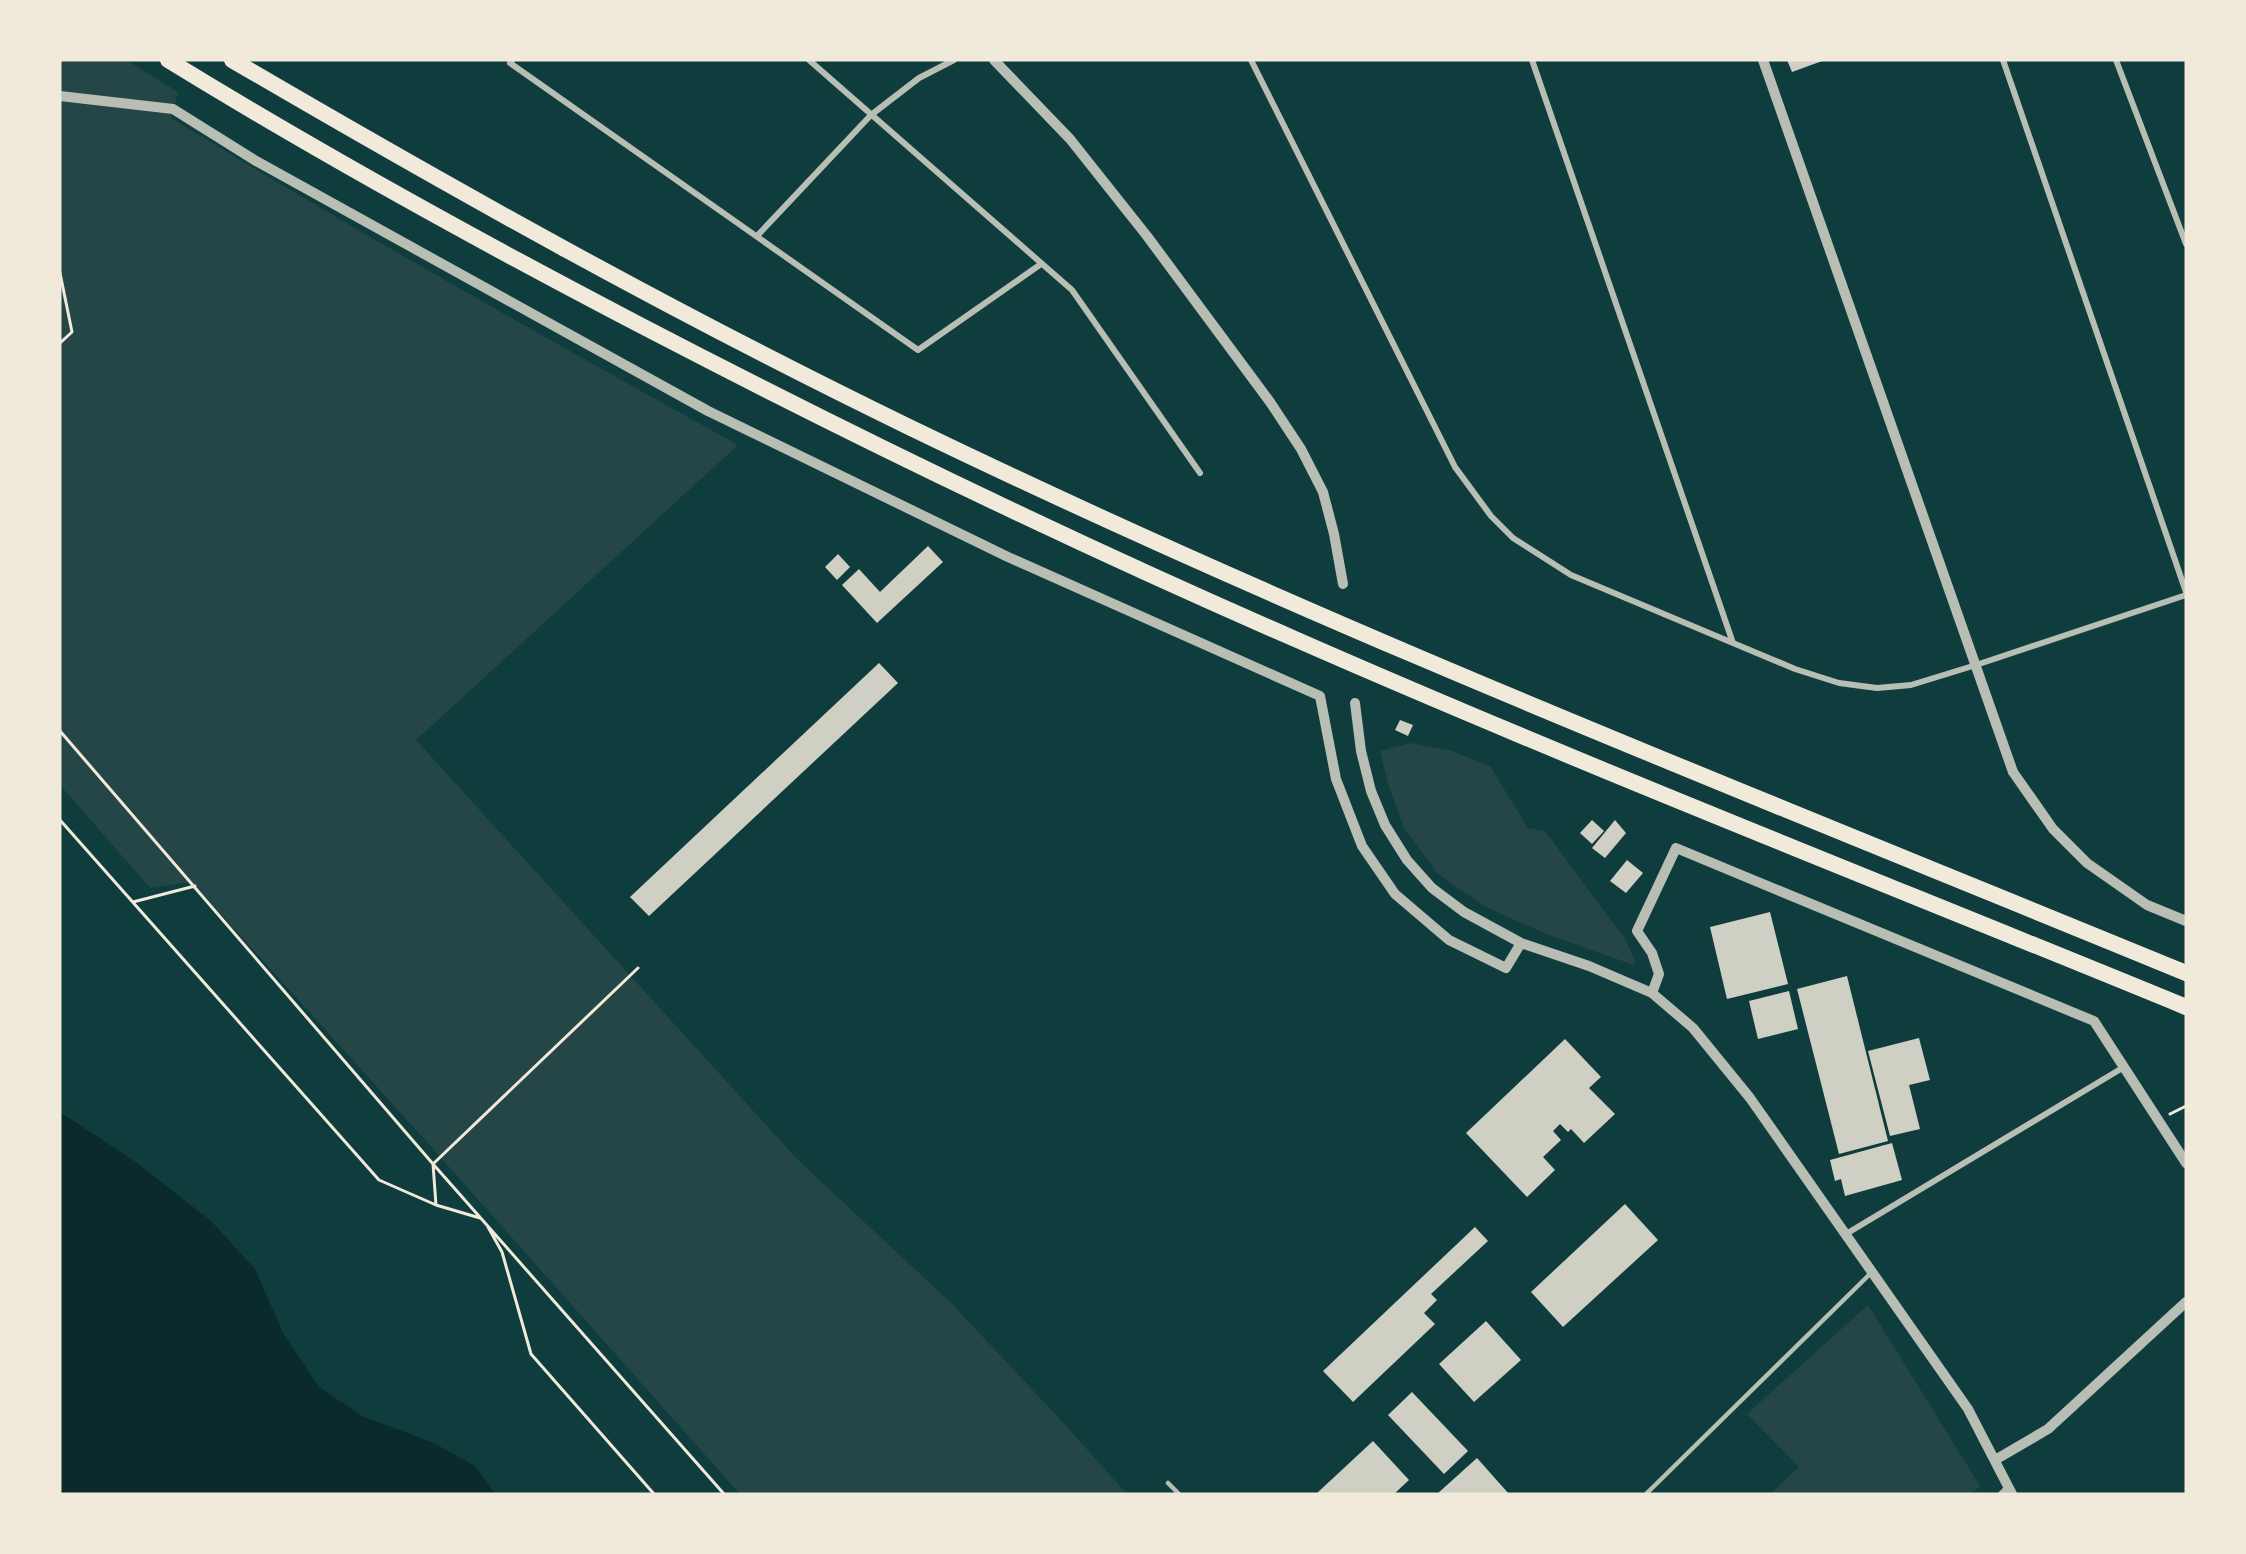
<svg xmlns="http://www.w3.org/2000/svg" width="2246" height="1554" viewBox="0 0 2246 1554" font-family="'Public Sans',sans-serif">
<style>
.green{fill:#244646}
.water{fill:#0a2a2b}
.building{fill:#cfcfc3}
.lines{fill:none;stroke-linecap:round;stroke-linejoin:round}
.path{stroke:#f1e9da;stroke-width:3}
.service{stroke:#b8beb3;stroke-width:4.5}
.minor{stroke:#b8beb3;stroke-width:6}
.tertiary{stroke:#b8beb3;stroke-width:10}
.motorway{stroke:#f1e9da;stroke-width:16}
</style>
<rect width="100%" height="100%" fill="#0f3d3e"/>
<path class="green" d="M60 60H126L178 92 171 118C357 232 547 339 738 445L416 740 797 1159 950 1302 1059 1418 1127 1494H740L434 1150 192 882 150 888 60 785Z
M1410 743 1449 750 1490 766 1528 828 1545 831 1625 939 1636 963 1631 964 1546 934 1484 906 1437 873 1404 828 1388 784 1380 751Z
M1868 1305 1980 1486 1972 1494H1770L1799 1467 1747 1414Z"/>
<path class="water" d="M60 1112 133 1160 210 1220 255 1269 283 1333 319 1387 362 1416 434 1443 475 1466 495 1494H60Z"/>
<path class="building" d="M1787 60H1825L1792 72Z
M928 546 943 562 877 623 842 585 859 569 880 592Z
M838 554 850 567 837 580 825 567Z
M879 663 898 683 649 916 630 897Z
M1400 720 1413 725 1408 736 1395 730Z
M1592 820 1604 831 1592 844 1580 833Z
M1615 820 1626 833 1605 858 1592 848Z
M1627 860 1643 873 1626 893 1610 881Z
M1770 912 1788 984 1727 999 1710 927Z
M1847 976 1888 1141 1839 1154 1797 989Z
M1789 991 1798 1029 1758 1039 1749 1001Z
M1919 1038 1930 1080 1909 1085 1920 1129 1890 1136 1868 1051Z
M1565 1039 1601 1077 1589 1088 1615 1114 1584 1143 1571 1129 1568 1132 1560 1124 1553 1131 1561 1140 1543 1157 1555 1170 1527 1197 1466 1133Z
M1892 1143 1902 1180 1845 1196 1841 1179 1835 1181 1830 1160Z
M1625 1204 1658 1240 1563 1327 1531 1292Z
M1475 1227 1488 1241 1431 1294 1437 1300 1424 1313 1435 1324 1353 1402 1323 1371Z
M1486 1321 1521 1360 1474 1402 1439 1364Z
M1412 1392 1468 1451 1444 1474 1388 1415Z
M1373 1441 1409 1480 1394 1494H1316Z
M1477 1458 1509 1494H1437Z"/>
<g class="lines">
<path class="path" d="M60 273 72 332 60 343
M60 731 433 1164 724 1494
M60 820 379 1180 436 1205 480 1218
M133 902 195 886
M2170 1114 2186 1106
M436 1205 433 1164 638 968
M488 1227 502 1252 531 1354 654 1494"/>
<path class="service" d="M1168 1483 1179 1494
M1646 1494 1872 1272"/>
<path class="minor" d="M512 60 510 63 918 350 1041 264
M809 60 1072 290 1200 473
M1251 60 1455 467 1491 516 1513 538 1571 575 1795 669 1839 683 1877 688 1911 685 1976 665 2186 595
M1532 60 1733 643
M2003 60 2186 592
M2116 60 2186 244
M757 236 871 115 919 78 954 60
M1846 1234 2124 1067
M2001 1494 2008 1487"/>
<path class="tertiary" d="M994 60 1070 139 1147 236 1270 402 1301 449 1323 492 1334 534 1343 584
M1763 60 2013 772 2053 829 2087 863 2147 905 2186 921
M60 96 173 109 256 161 708 411 1008 557 1320 696 1336 779 1362 846 1395 894 1449 940 1506 968 1521 943
M1355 703 1361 751 1371 791 1385 825 1407 860 1432 888 1464 912 1521 943 1589 966 1652 993 1693 1028 1750 1098 1968 1409 2012 1494
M1652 993 1659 974 1652 953 1637 931 1676 848 2094 1021 2186 1163
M1995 1460 2048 1429 2186 1302"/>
<path class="motorway" d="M168 60C321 154 479 241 638 324 853 436 1072 542 1295 639 1589 768 1889 885 2186 1007
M232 60C454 190 678 315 909 427 1326 629 1758 797 2186 973"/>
</g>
<rect width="2246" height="1554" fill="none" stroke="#f1e9da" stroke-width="123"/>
</svg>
